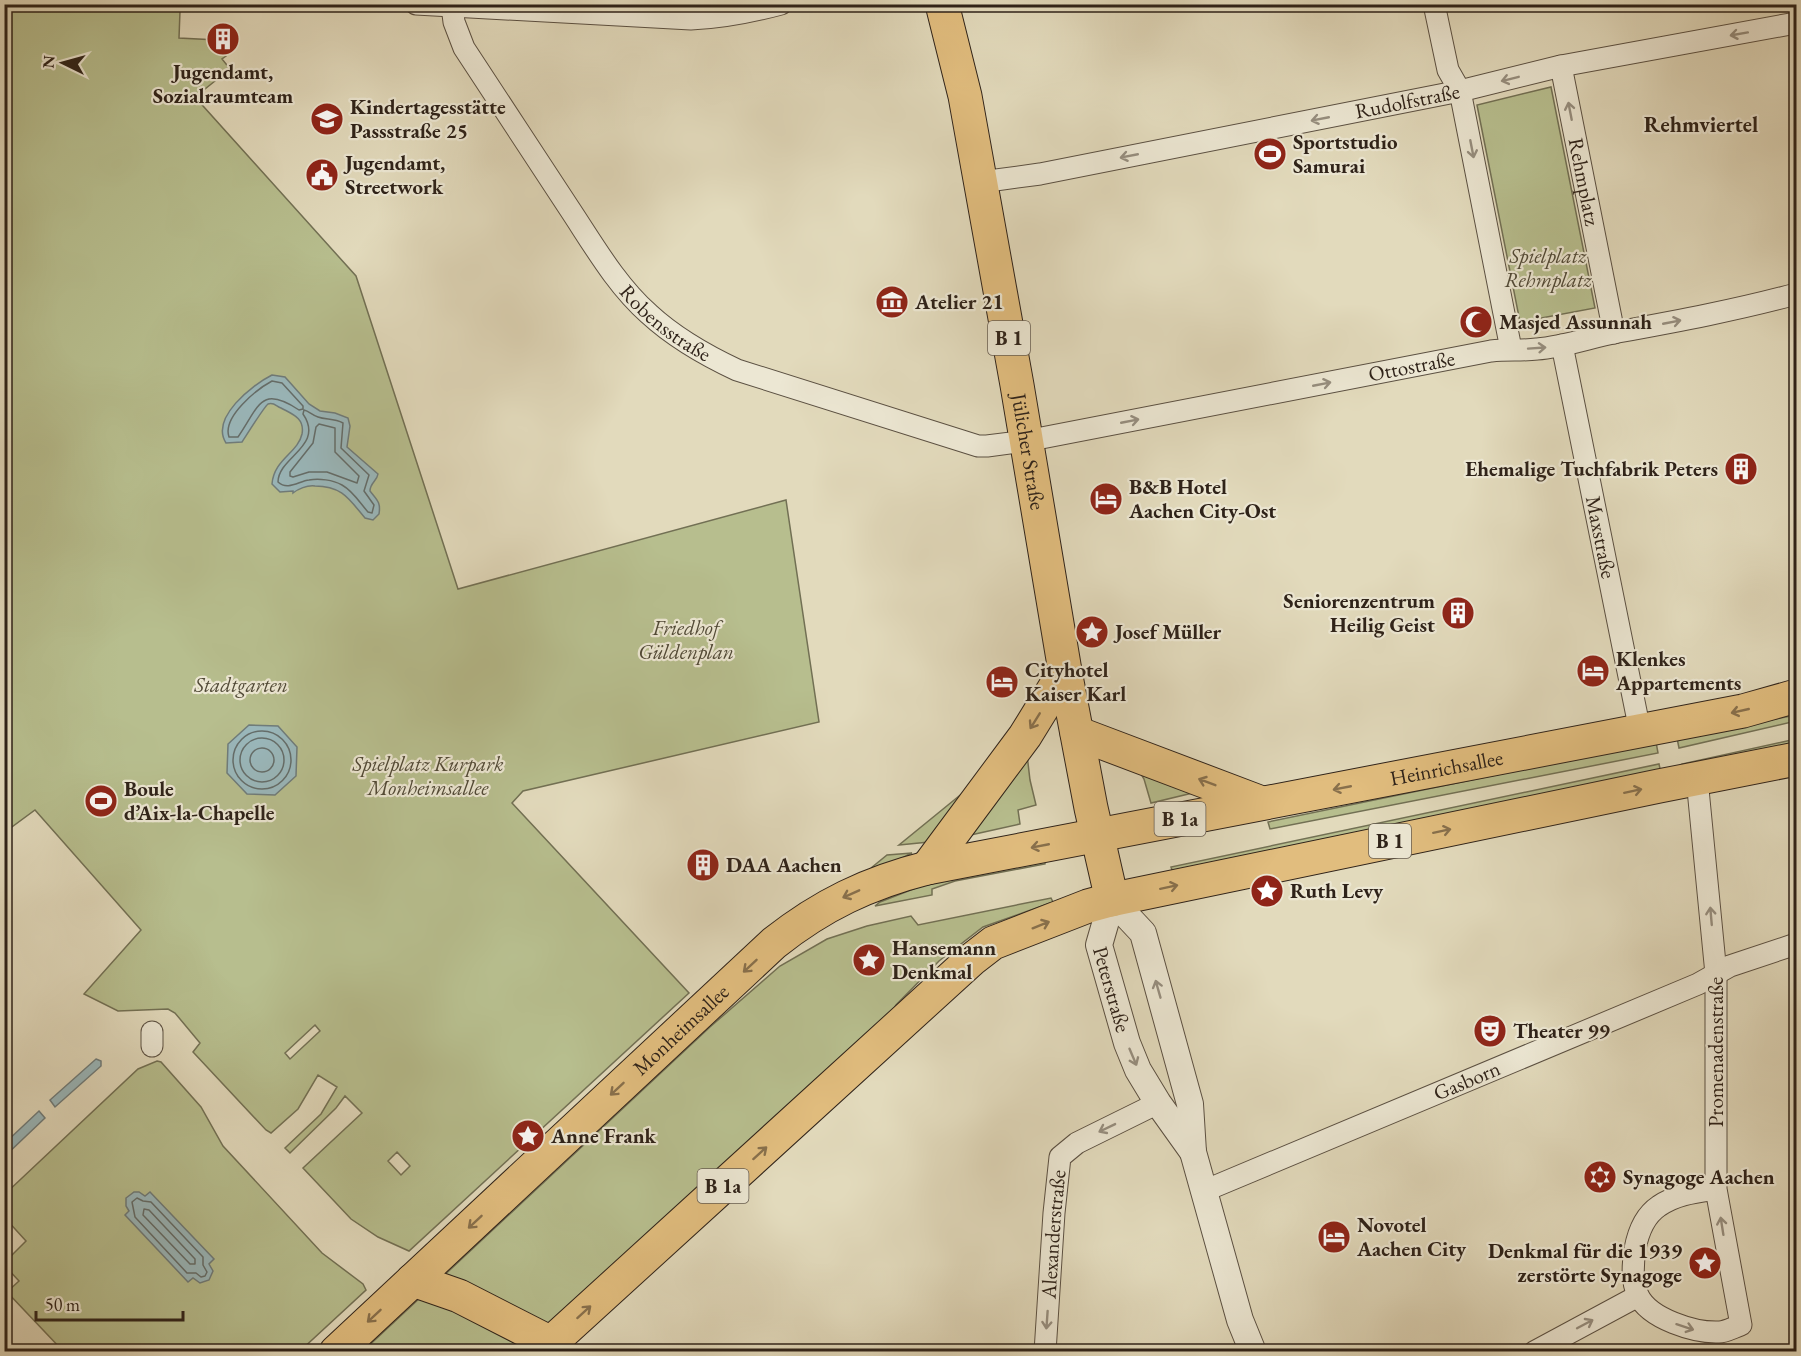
<svg xmlns="http://www.w3.org/2000/svg" width="1801" height="1356" viewBox="0 0 1801 1356" font-family="'EB Garamond',serif">
<style>
.green{fill:#b7be8e;stroke:#727054;stroke-width:1.5;fill-rule:evenodd}
.water{fill:#9ab8bc;stroke:#6f7c7b;stroke-width:1.5}
.lines{fill:none;stroke-linecap:round;stroke-linejoin:round}
.shore{stroke:#646d6a;stroke-width:1.5}
.minor-casing{stroke:#5b5042;stroke-width:23}
.tertiary-casing{stroke:#5b5042;stroke-width:28}
.primary-casing{stroke:#2e2219;stroke-width:35}
.minor{stroke:#ece7d3;stroke-width:21}
.tertiary{stroke:#ece7d3;stroke-width:26}
.primary{stroke:#e1bd7e;stroke-width:33}
.oneway{stroke:#968e7f}
.oneway2{stroke:#88704c}
.labels{text-anchor:middle;stroke-width:4.5;stroke-linejoin:round;paint-order:stroke}
.shield{fill:#ece7d3;stroke:#675d51;stroke-width:1.5}
.shield-label{font-size:20px;font-weight:bold;fill:#2e2219}
.poi-label{font-size:21px;font-weight:bold;fill:#2e2219;stroke:#ece7d3;text-anchor:start}
.street-label{font-size:21px;fill:#2e2219;stroke:#ece7d3}
.park-label{font-size:21px;font-style:italic;fill:#504936;stroke:#ece7d3}
.neighbourhood-label{font-size:22px;font-weight:bold;fill:#2e2219;stroke:#ece7d3}
</style>
<rect width="100%" height="100%" fill="#e2dabc"/>
<filter id="stains"><feTurbulence type="fractalNoise" baseFrequency=".00333" numOctaves="4"/><feColorMatrix values="0 0 0 0 .2 0 0 0 0 .09 0 0 0 0 .02 0 0 0 .5 -.17"/></filter>
<radialGradient id="worn" r=".72"><stop offset=".6" stop-color="#630" stop-opacity="0"/><stop offset="1" stop-color="#630" stop-opacity=".3"/></radialGradient>
<path class="green" d="M5 5H61L180 11 179 38 217 40V46L222 47 221 52 226 56 222 59 230 69 195 97 356 276 458 589 786 500 819 722 523 791 512 803 689 993 409 1251 378 1237 351 1219 303 1168 362 1113 345 1096 336 1108 290 1153 285 1148 321 1114 337 1087 318 1075 298 1109 271 1133 266 1130 193 1052 200 1043 175 1013 168 1009 118 1011 84 994 141 930 35 810 5 832ZM315 1025 320 1031 290 1059 285 1053ZM397 1152 410 1166 401 1175 388 1161Z
M1551 87 1595 308 1520 322 1477 105Z
M1796 715V721L1679 748 1677 738Z
M1796 739V750L1684 774 1682 764Z
M1656 742 1658 753 1270 829 1268 822Z
M1026 746 1030 780 1036 805 1018 810 1020 824 957 838Z
M1132 759 1205 790 1151 803 1144 779Z
M1659 764 1662 778 1173 873 1171 867Z
M975 783 929 842 899 845Z
M912 853 890 864 871 868 887 855Z
M1045 860V864L955 881 932 889V895L875 906 880 902 926 884Z
M1051 898 1053 902 983 927 939 961 896 1005 882 1030 528 1351 362 1352 710 1027 780 966 827 939 867 926 911 916 918 925Z
M157 1061 161 1062 201 1107 223 1146 322 1253 363 1284 366 1290 300 1351H63L7 1292 19 1281 5 1266V1262L26 1241 5 1218V1194L138 1069Z"/>
<path class="water" d="M272 375 285 377 309 404 320 411 335 413 348 418 350 426 347 447 378 474C377 481 370 483 370 491 377 500 381 502 379 514L373 520 365 518C349 499 342 486 315 486 307 485 298 489 293 493V491L280 492 272 484C274 459 298 453 302 434 305 418 292 414 281 408 276 406 274 402 268 404 264 407 246 436 242 442L226 443C210 418 252 385 272 375Z
M249 725 278 726 297 747 296 776 275 795 247 794 227 773 228 744Z
M96 1059 101 1061V1066L55 1107 50 1100Z
M39 1111 45 1118 5 1156V1143Z
M134 1192H139L145 1196 150 1192 214 1259 209 1264 213 1271 209 1280 200 1283 193 1278 188 1282 125 1215 129 1211 126 1206V1198Z"/>
<g class="lines">
<path class="shore" d="M272 381 282 383 303 406V409L299 410C260 384 259 407 238 437H229C222 417 257 389 272 381Z
M304 410C309 411 312 415 318 417 326 420 334 418 343 423L341 448 369 475 364 491 374 505 372 513 368 512C360 503 353 491 342 485 333 480 319 478 309 480 299 481 288 491 278 482 278 457 325 446 303 414Z
M319 424 335 428V452L359 476 357 483 327 472H309L293 477 290 476V472L313 443 316 427Z
M233 760a29 29 0 1 1 58 0a29 29 0 1 1-58 0Z
M240 760a22 22 0 1 1 44 0a22 22 0 1 1-44 0Z
M250 760a12 12 0 1 1 24 0a12 12 0 1 1-24 0Z
M137 1198 143 1201 151 1202 203 1257V1265L207 1272 205 1276 201 1277 196 1273H187L135 1217 132 1202Z
M144 1209 149 1210 195 1259V1264H190L143 1215Z"/>
<defs>
<g id="minor">
<path d="M416 4 691 19C722 18 751 12 781 4"/>
<path d="M1434 4 1448 70 1460 91 1511 349"/>
<path id="s1" d="M452 6 454 22 464 48C499 101 534 155 569 208 593 244 616 285 649 314 675 338 705 355 737 370L978 446H987L1026 441 1491 351C1507 349 1522 351 1537 349 1564 347 1591 337 1618 332 1678 321 1737 310 1796 294"/>
<path id="s2" d="M1561 66 1614 333"/>
<path id="s3" d="M981 182 1040 174 1460 91 1561 66 1796 23"/>
<path id="s4" d="M1562 345 1640 731"/>
<path d="M1697 779 1716 974V1189L1741 1325C1734 1327 1726 1332 1719 1332 1695 1333 1649 1319 1638 1295 1631 1281 1633 1263 1635 1249 1638 1233 1644 1216 1659 1206 1676 1194 1696 1192 1716 1189"/>
<path d="M152 1032V1046"/>
<path id="s5" d="M1204 1191 1698 984 1730 966 1796 944"/>
<path id="s6" d="M1045 1352 1054 1213 1060 1157 1077 1143 1158 1103"/>
<path d="M1534 1352 1638 1296"/>
</g>
<g id="tertiary">
<path d="M1112 900 1143 933 1190 1104 1193 1152 1240 1320 1253 1352"/>
<path id="s7" d="M1112 900 1099 945 1127 1043 1138 1070 1158 1103 1193 1152"/>
</g>
<g id="primary">
<path id="s8" d="M942 4 965 96 1017 385 1065 671 1091 808 1112 900"/>
<path d="M1077 733 1262 803"/>
<path d="M927 868 1025 736 1065 671"/>
<path d="M413 1280 459 1296 551 1343"/>
<path id="s9" d="M336 1352 774 943C822 905 868 883 927 868L1743 711 1796 696"/>
<path d="M541 1352 971 960 993 943 1088 906 1110 900 1659 786 1796 759"/>
</g>
</defs>
<use href="#minor" class="minor-casing"/>
<use href="#tertiary" class="tertiary-casing"/>
<use href="#primary" class="primary-casing"/>
<use href="#minor" class="minor"/>
<use href="#tertiary" class="tertiary"/>
<use href="#primary" class="primary"/>
</g>
<defs><path id="oneway-shaft" d="M-6 0H5M1.5-3L5.5 0L1.5 3" fill="none" stroke-width="1.6" stroke-linecap="round" stroke-linejoin="round" transform="scale(1.5)"/></defs>
<g class="oneway">
<use href="#oneway-shaft" transform="translate(1739 34) rotate(170)"/>
<use href="#oneway-shaft" transform="translate(1510 79) rotate(166)"/>
<use href="#oneway-shaft" transform="translate(1570 111) rotate(-101)"/>
<use href="#oneway-shaft" transform="translate(1320 119) rotate(169)"/>
<use href="#oneway-shaft" transform="translate(1472 149) rotate(79)"/>
<use href="#oneway-shaft" transform="translate(1129 156) rotate(169)"/>
<use href="#oneway-shaft" transform="translate(1672 322) rotate(-11)"/>
<use href="#oneway-shaft" transform="translate(1537 348) rotate(-4)"/>
<use href="#oneway-shaft" transform="translate(1322 384) rotate(-11)"/>
<use href="#oneway-shaft" transform="translate(1130 421) rotate(-11)"/>
<use href="#oneway-shaft" transform="translate(1711 916) rotate(-95)"/>
<use href="#oneway-shaft" transform="translate(1158 989) rotate(-106)"/>
<use href="#oneway-shaft" transform="translate(1133 1057) rotate(67)"/>
<use href="#oneway-shaft" transform="translate(1107 1128) rotate(154)"/>
<use href="#oneway-shaft" transform="translate(1722 1226) rotate(-99)"/>
<use href="#oneway-shaft" transform="translate(1047 1320) rotate(94)"/>
<use href="#oneway-shaft" transform="translate(1585 1324) rotate(-28)"/>
<use href="#oneway-shaft" transform="translate(1685 1327) rotate(18)"/>
</g>
<g class="oneway2">
<use href="#oneway-shaft" transform="translate(1740 711) rotate(167)"/>
<use href="#oneway-shaft" transform="translate(1035 721) rotate(122)"/>
<use href="#oneway-shaft" transform="translate(1207 782) rotate(-159)"/>
<use href="#oneway-shaft" transform="translate(1342 788) rotate(169)"/>
<use href="#oneway-shaft" transform="translate(1633 791) rotate(-12)"/>
<use href="#oneway-shaft" transform="translate(1442 831) rotate(-12)"/>
<use href="#oneway-shaft" transform="translate(1040 846) rotate(169)"/>
<use href="#oneway-shaft" transform="translate(1169 887) rotate(-12)"/>
<use href="#oneway-shaft" transform="translate(851 894) rotate(156)"/>
<use href="#oneway-shaft" transform="translate(1041 925) rotate(-22)"/>
<use href="#oneway-shaft" transform="translate(750 966) rotate(137)"/>
<use href="#oneway-shaft" transform="translate(617 1089) rotate(137)"/>
<use href="#oneway-shaft" transform="translate(760 1153) rotate(-42)"/>
<use href="#oneway-shaft" transform="translate(475 1222) rotate(137)"/>
<use href="#oneway-shaft" transform="translate(584 1312) rotate(-42)"/>
<use href="#oneway-shaft" transform="translate(374 1316) rotate(137)"/>
</g>
<defs>
<symbol id="building-disc" viewBox="-11 -11 22 22"><circle r="9.5" fill="#8f2418" stroke="#ece7d3"/><path d="M-4-6H4V6H1V3H-1V6H-4ZM-2.5-4.3h1.7v1.8h-1.7ZM.8-4.3h1.7v1.8H.8ZM-2.5-1h1.7V.8h-1.7ZM.8-1h1.7V.8H.8Z" fill="#fff"/></symbol>
<symbol id="school-disc" viewBox="-11 -11 22 22"><circle r="9.5" fill="#8f2418" stroke="#ece7d3"/><path d="M0-5L7-2L0 1L-7-2ZM-4 1L0 2.5L4 1V4Q0 6-4 4Z" fill="#fff"/></symbol>
<symbol id="stadium-disc" viewBox="-11 -11 22 22"><circle r="9.5" fill="#8f2418" stroke="#ece7d3"/><path d="M0-5a6.5 5 0 1 0 0 10a6.5 5 0 1 0 0-10ZM-3.5-1.8h7v3.6h-7Z" fill="#fff"/></symbol>
<symbol id="civic-disc" viewBox="-11 -11 22 22"><circle r="9.5" fill="#8f2418" stroke="#ece7d3"/><path d="M-.6-6.5H3V-4.5H.6V-3L4-1V1h2V6H-6V1h2V-1L-.6-3ZM-1.2 2.5V6h2.4V2.5Z" fill="#fff"/></symbol>
<symbol id="museum-disc" viewBox="-11 -11 22 22"><circle r="9.5" fill="#8f2418" stroke="#ece7d3"/><path d="M0-6L6-3V-2H-6V-3ZM-5-1h2V3h-2ZM-1-1h2V3h-2ZM3-1h2V3H3ZM-6 4H6V6H-6Z" fill="#fff"/></symbol>
<symbol id="mosque-disc" viewBox="-11 -11 22 22"><circle r="9.5" fill="#8f2418" stroke="#ece7d3"/><path d="M3.5-4.9A6 6 0 1 0 3.5 4.9A5 5 0 1 1 3.5-4.9Z" fill="#fff"/></symbol>
<symbol id="hotel-disc" viewBox="-11 -11 22 22"><circle r="9.5" fill="#8f2418" stroke="#ece7d3"/><path d="M-6-4.5h1.5V1H6V5H4.5V3h-9V5H-6ZM-4 0a1.8 1.8 0 1 1 3.6 0ZM.5 0V-2.5h3Q6-2.5 6 0Z" fill="#fff"/></symbol>
<symbol id="sight-disc" viewBox="-11 -11 22 22"><circle r="9.5" fill="#8f2418" stroke="#ece7d3"/><path d="M0-6L1.8-2.2L6-1.7L2.9 1.2L3.7 5.4L0 3.3L-3.7 5.4L-2.9 1.2L-6-1.7L-1.8-2.2Z" fill="#fff"/></symbol>
<symbol id="theatre-disc" viewBox="-11 -11 22 22"><circle r="9.5" fill="#8f2418" stroke="#ece7d3"/><path d="M-5-5.5Q0-4 5-5.5V0Q5 5 0 6Q-5 5-5 0ZM-3.3-2.5H-1v1.5H-3.3ZM1-2.5H3.3v1.5H1ZM-2.8 1Q0 5.5 2.8 1Z" fill="#fff"/></symbol>
<symbol id="synagogue-disc" viewBox="-11 -11 22 22"><circle r="9.5" fill="#8f2418" stroke="#ece7d3"/><path d="M0-6.5L5.6 3.2H-5.6ZM0 6.5L5.6-3.2H-5.6Z" fill="#fff"/></symbol>
</defs>
<g fill-rule="evenodd">
<use href="#building-disc" x="204" y="20" width="38" height="38"/>
<use href="#school-disc" x="308" y="100" width="38" height="38"/>
<use href="#stadium-disc" x="1251" y="135" width="38" height="38"/>
<use href="#civic-disc" x="303" y="156" width="38" height="38"/>
<use href="#museum-disc" x="873" y="283" width="38" height="38"/>
<use href="#mosque-disc" x="1457" y="303" width="38" height="38"/>
<use href="#building-disc" x="1722" y="450" width="38" height="38"/>
<use href="#hotel-disc" x="1087" y="480" width="38" height="38"/>
<use href="#building-disc" x="1439" y="594" width="38" height="38"/>
<use href="#sight-disc" x="1073" y="613" width="38" height="38"/>
<use href="#hotel-disc" x="1574" y="652" width="38" height="38"/>
<use href="#hotel-disc" x="983" y="663" width="38" height="38"/>
<use href="#stadium-disc" x="82" y="782" width="38" height="38"/>
<use href="#building-disc" x="684" y="846" width="38" height="38"/>
<use href="#sight-disc" x="1248" y="872" width="38" height="38"/>
<use href="#sight-disc" x="850" y="941" width="38" height="38"/>
<use href="#theatre-disc" x="1471" y="1012" width="38" height="38"/>
<use href="#sight-disc" x="509" y="1117" width="38" height="38"/>
<use href="#synagogue-disc" x="1581" y="1158" width="38" height="38"/>
<use href="#hotel-disc" x="1315" y="1218" width="38" height="38"/>
<use href="#sight-disc" x="1686" y="1244" width="38" height="38"/>
</g>
<g class="labels">
<g class="shield">
<rect x="988" y="321" width="42" height="34" rx="4.5"/>
<rect x="1154.5" y="802" width="51" height="34" rx="4.5"/>
<rect x="1369" y="824" width="42" height="34" rx="4.5"/>
<rect x="697.5" y="1169" width="51" height="34" rx="4.5"/>
</g>
<g class="shield-label">
<text x="1009" y="345">B 1</text>
<text x="1180" y="826">B 1a</text>
<text x="1390" y="848">B 1</text>
<text x="723" y="1193">B 1a</text>
</g>
<g class="poi-label">
<text x="223" y="79" text-anchor="middle">Jugendamt,<tspan x="223" dy="24">Sozialraumteam</tspan></text>
<text x="350" y="114">Kindertagesstätte<tspan x="350" dy="24">Passstraße 25</tspan></text>
<text x="1293" y="149">Sportstudio<tspan x="1293" dy="24">Samurai</tspan></text>
<text x="345" y="170">Jugendamt,<tspan x="345" dy="24">Streetwork</tspan></text>
<text x="915" y="309">Atelier 21</text>
<text x="1499" y="329">Masjed Assunnah</text>
<text x="1718" y="476" text-anchor="end">Ehemalige Tuchfabrik Peters</text>
<text x="1129" y="494">B&amp;B Hotel<tspan x="1129" dy="24">Aachen City-Ost</tspan></text>
<text x="1435" y="608" text-anchor="end">Seniorenzentrum<tspan x="1435" dy="24">Heilig Geist</tspan></text>
<text x="1115" y="639">Josef Müller</text>
<text x="1616" y="666">Klenkes<tspan x="1616" dy="24">Appartements</tspan></text>
<text x="1025" y="677">Cityhotel<tspan x="1025" dy="24">Kaiser Karl</tspan></text>
<text x="124" y="796">Boule<tspan x="124" dy="24">d’Aix-la-Chapelle</tspan></text>
<text x="726" y="872">DAA Aachen</text>
<text x="1290" y="898">Ruth Levy</text>
<text x="892" y="955">Hansemann<tspan x="892" dy="24">Denkmal</tspan></text>
<text x="1513" y="1038">Theater 99</text>
<text x="551" y="1143">Anne Frank</text>
<text x="1623" y="1184">Synagoge Aachen</text>
<text x="1357" y="1232">Novotel<tspan x="1357" dy="24">Aachen City</tspan></text>
<text x="1682" y="1258" text-anchor="end">Denkmal für die 1939<tspan x="1682" dy="24">zerstörte Synagoge</tspan></text>
</g>
<g class="street-label">
<text dy="7" stroke="none"><textPath href="#s3" startOffset="434">Rudolfstraße</textPath></text>
<text dy="7" stroke="none"><textPath href="#s2" startOffset="118">Rehmplatz</textPath></text>
<text dy="7" stroke="none"><textPath href="#s1" startOffset="387">Robensstraße</textPath></text>
<text dy="7" stroke="none"><textPath href="#s1" startOffset="1167">Ottostraße</textPath></text>
<text dy="7" stroke="none"><textPath href="#s8" startOffset="456">Jülicher Straße</textPath></text>
<text dy="7" stroke="none"><textPath href="#s4" startOffset="196">Maxstraße</textPath></text>
<text dy="7" stroke="none"><textPath href="#s9" startOffset="1300">Heinrichsallee</textPath></text>
<text dy="7" stroke="none"><textPath href="#s7" startOffset="93">Peterstraße</textPath></text>
<text dy="7" stroke="none"><textPath href="#s9" startOffset="472">Monheimsallee</textPath></text>
<text transform="translate(1716 1052) rotate(-90)" y="7">Promenadenstraße</text>
<text dy="7" stroke="none"><textPath href="#s5" startOffset="285">Gasborn</textPath></text>
<text dy="7" stroke="none"><textPath href="#s6" startOffset="118">Alexanderstraße</textPath></text>
</g>
<g class="park-label">
<text x="1548" y="263">Spielplatz<tspan x="1548" dy="24">Rehmplatz</tspan></text>
<text x="686" y="635">Friedhof<tspan x="686" dy="24">Güldenplan</tspan></text>
<text x="241" y="692">Stadtgarten</text>
<text x="428" y="771">Spielplatz Kurpark<tspan x="428" dy="24">Monheimsallee</tspan></text>
</g>
<g class="neighbourhood-label">
<text x="1701" y="132">Rehmviertel</text>
</g>
</g>
<rect width="1801" height="1356" fill="none" stroke="#e2dabc" stroke-width="24"/>
<rect x="6" y="6" width="1789" height="1344" fill="none" stroke="#2e2219" stroke-width="3"/>
<rect x="12" y="12" width="1777" height="1332" fill="none" stroke="#2e2219" stroke-width="1.5"/>
<g transform="translate(63 63) rotate(275)" stroke="#ece7d3" stroke-width="4.5" paint-order="stroke">
<path d="M0-4.5L10 22L0 15L-10 22Z" fill="#2e2219"/>
<text y="-9" font-size="16" font-weight="bold" text-anchor="middle" fill="#2e2219">N</text>
</g>
<path d="M36 1311v9h147v-9" fill="none" stroke="#2e2219" stroke-width="3"/>
<text x="45" y="1311" font-size="18" fill="#2e2219" stroke="#ece7d3" stroke-width="4.5" paint-order="stroke">50 m</text>
<rect width="100%" height="100%" filter="url(#stains)"/>
<rect width="100%" height="100%" fill="url(#worn)"/>
</svg>
